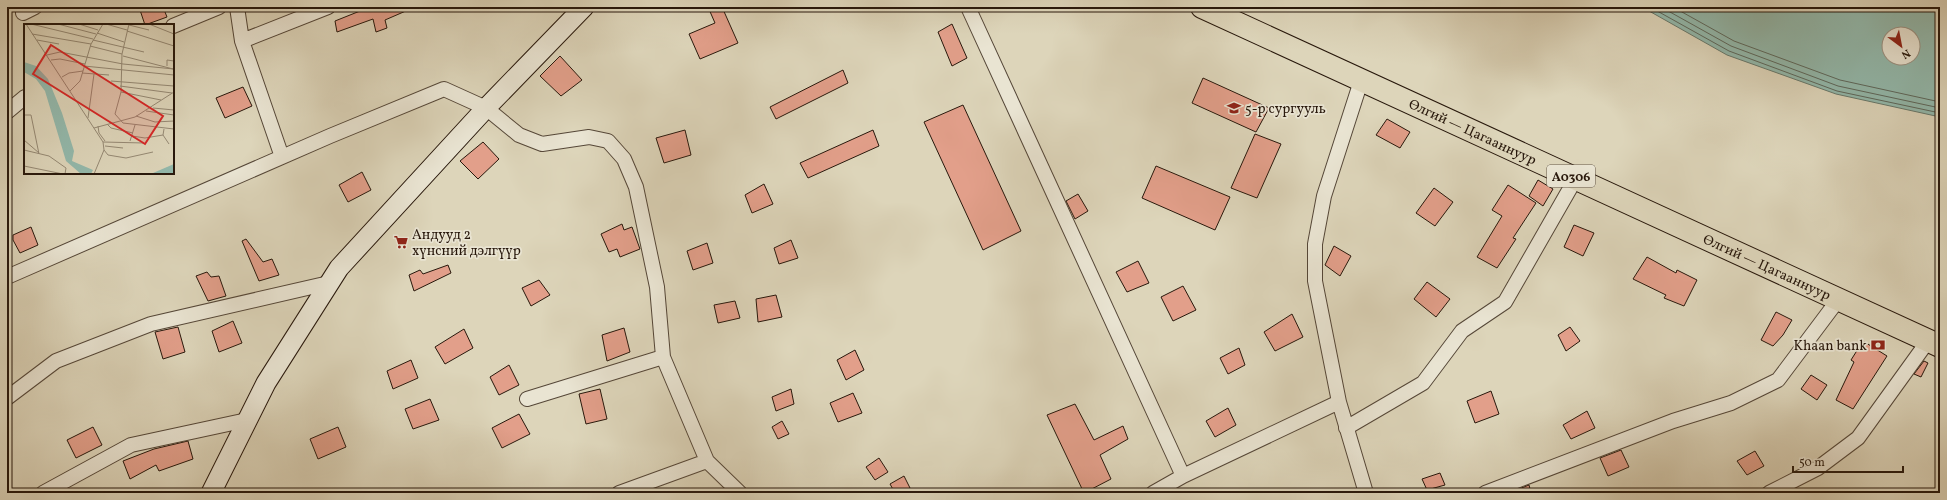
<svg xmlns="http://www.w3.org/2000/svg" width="1947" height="500" viewBox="0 0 1947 500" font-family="Vollkorn,serif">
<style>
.water{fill:#93b9ac;stroke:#68796c;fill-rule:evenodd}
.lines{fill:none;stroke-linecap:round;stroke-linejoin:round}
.shore{stroke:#5e685c;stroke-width:1}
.building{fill:#e29f8a;stroke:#28180c}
.street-casing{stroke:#554738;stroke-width:16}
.secondary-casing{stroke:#28180c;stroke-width:21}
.highway-casing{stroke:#28180c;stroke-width:24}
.street{stroke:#e9e4d2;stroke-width:14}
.secondary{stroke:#e9e4d2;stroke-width:19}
.highway{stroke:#ddd5ba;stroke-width:22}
.labels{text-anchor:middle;stroke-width:3.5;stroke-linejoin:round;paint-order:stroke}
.shield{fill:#e9e4d2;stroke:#625547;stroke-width:1}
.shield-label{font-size:13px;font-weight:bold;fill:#28180c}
.poi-label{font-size:14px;fill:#28180c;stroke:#e9e4d2;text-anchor:start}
.street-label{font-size:14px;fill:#28180c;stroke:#e9e4d2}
.inset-road{fill:none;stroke:#958974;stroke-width:1}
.view{fill:#d62828;fill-opacity:0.15;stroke:#d62828;stroke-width:2}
.inset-edge{fill:none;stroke:#28180c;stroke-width:2}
</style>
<rect width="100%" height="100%" fill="#ddd5ba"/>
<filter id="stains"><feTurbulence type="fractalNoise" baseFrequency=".005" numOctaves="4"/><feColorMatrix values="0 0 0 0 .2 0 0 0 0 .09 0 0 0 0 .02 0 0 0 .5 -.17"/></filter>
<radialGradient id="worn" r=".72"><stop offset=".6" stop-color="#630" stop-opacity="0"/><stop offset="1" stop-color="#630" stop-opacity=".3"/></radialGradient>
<path class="water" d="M1642 7H1940V117L1836 94 1727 55ZM1889 34H1913V58H1889Z"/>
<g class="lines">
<path class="shore" d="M1650 7 1729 51 1837 91 1940 113
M1661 7 1731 46 1838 86 1940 108
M1673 7 1734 41 1840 80 1940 102"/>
</g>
<path class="building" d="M139 7H163L167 17 145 25Z
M370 7H415L385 20 387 28 376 32 373 19 337 32 335 21Z
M708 7H722L738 43 700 59 689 34 715 23Z
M952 24 967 58 952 66 938 32Z
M560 56 582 80 561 96 540 76Z
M843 70 848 83 776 119 770 107Z
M1203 78 1269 108 1256 132 1192 103Z
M243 87 252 106 225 118 216 98Z
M963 105 1021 231 983 250 924 122Z
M1387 119 1410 132 1400 148 1376 135Z
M685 130 691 155 664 163 656 138Z
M873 130 879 146 808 178 800 163Z
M1255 134 1281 144 1257 198 1231 188Z
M483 142 499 159 478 179 460 161Z
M1156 166 1230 197 1215 230 1142 198Z
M362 172 371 190 348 202 339 185Z
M1538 180 1553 189 1543 206 1529 196Z
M764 184 773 204 752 213 745 195Z
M1508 185 1536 203 1513 238 1516 239 1497 268 1477 257 1502 216 1492 210Z
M1434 188 1453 202 1435 226 1416 213Z
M1078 194 1088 211 1075 219 1066 201Z
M622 224 624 230 632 227 640 249 620 257 617 249 609 252 601 234Z
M1574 225 1594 233 1583 256 1564 247Z
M31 227 38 245 20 253 13 240V235Z
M246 239 263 262 272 259 279 275 259 281 242 241Z
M791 240 798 258 779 264 774 248Z
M707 243 713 263 693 270 687 251Z
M1334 246 1351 256 1340 276 1325 265Z
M1647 257 1676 273 1677 270 1697 280 1684 306 1664 298 1666 295 1633 279Z
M1138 261 1149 283 1127 292 1116 272Z
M448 265 451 273 414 291 409 275 420 270 423 274Z
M207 272 211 277 219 276 226 296 208 301 196 276Z
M539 280 550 295 531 306 522 288Z
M1427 282 1450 299 1436 317 1414 299Z
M1183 286 1196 310 1173 321 1161 297Z
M776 295 782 317 758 322 756 299Z
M735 301 740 318 718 323 714 305Z
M1776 312 1792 320 1783 335 1773 346 1761 340Z
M1292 314 1303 337 1275 351 1264 332Z
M233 321 242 343 219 352 212 331Z
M178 327 185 352 163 359 155 332Z
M1570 327 1580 341 1566 351 1558 335Z
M624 328 630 352 607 361 602 335Z
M464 329 473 348 445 364 435 347Z
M1863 341 1887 356 1853 409 1836 400 1854 362 1851 360Z
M1239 348 1245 365 1228 374 1220 358Z
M855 350 864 370 846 380 837 360Z
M411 360 418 378 393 389 387 371Z
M1924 361 1928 363 1921 377 1914 374Z
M509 365 519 385 499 395 490 377Z
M1811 375 1827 385 1817 400 1801 389Z
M600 389 607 419 586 424 579 394Z
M791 389 794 404 776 411 772 397Z
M1491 391 1499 414 1475 423 1467 401Z
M853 393 862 413 838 422 830 403Z
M430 399 439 420 413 429 405 409Z
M1075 404 1094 440 1123 426 1128 439 1100 455 1111 479 1084 493 1047 415Z
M1228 408 1236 425 1215 437 1206 421Z
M1587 411 1595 428 1571 439 1563 425Z
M519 414 530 434 502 448 492 428Z
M782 421 789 434 778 439 772 427Z
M93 427 102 445 76 458 67 440Z
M338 427 346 447 318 459 310 439Z
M188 441 193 459 159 471 156 465 130 479 123 461 154 449Z
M1621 450 1629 467 1608 476 1600 458Z
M1755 451 1764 466 1747 475 1737 461Z
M879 458 888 472 875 480 866 467Z
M1440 473 1445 485 1427 490 1422 479Z
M904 476 910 488 900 493H895L890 484Z
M1529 485 1531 493H1509Z"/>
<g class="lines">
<defs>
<path id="street" d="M237 7 242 41 282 157
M968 7 1183 476
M23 13 35 7
M173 26 219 7
M242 41 328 7
M1361 81 1324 196 1315 244V281L1339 402 1366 493
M7 112 25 97
M7 277 330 136 444 89 486 108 519 135 542 144 589 137 608 141 624 159 636 187 657 287 663 357 707 461 740 493
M7 398 56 361 151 324 329 283
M527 399 663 357
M1346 428 1423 383 1462 331 1505 302 1576 178
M43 493 131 445 247 420
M619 493 707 461
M1153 493 1183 476 1339 402
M1485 493 1673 421 1731 403 1778 380 1838 300
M1769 493 1818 468 1858 438 1928 341"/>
<path id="secondary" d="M211 493 266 383 339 268 486 108 584 7"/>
<g id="highway">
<path id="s1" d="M1202 7 1940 346"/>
</g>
</defs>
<use href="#street" class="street-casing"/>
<use href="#secondary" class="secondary-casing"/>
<use href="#highway" class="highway-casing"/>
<use href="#street" class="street"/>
<use href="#secondary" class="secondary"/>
<use href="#highway" class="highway"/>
</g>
<defs>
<symbol id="school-bare" viewBox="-9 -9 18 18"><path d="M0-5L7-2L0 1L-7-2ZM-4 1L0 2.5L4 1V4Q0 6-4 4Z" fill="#8f2418" stroke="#e9e4d2" stroke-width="2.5" paint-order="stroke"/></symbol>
<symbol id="supermarket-bare" viewBox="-9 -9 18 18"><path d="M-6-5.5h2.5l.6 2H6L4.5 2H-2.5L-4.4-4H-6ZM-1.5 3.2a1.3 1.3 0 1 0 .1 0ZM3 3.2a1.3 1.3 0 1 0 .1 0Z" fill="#8f2418" stroke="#e9e4d2" stroke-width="2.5" paint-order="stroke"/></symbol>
<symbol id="bank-bare" viewBox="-9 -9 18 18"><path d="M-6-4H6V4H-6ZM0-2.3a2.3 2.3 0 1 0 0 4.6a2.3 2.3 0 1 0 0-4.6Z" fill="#8f2418" stroke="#e9e4d2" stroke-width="2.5" paint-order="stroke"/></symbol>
</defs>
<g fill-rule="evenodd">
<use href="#school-bare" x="1224" y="98" width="20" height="20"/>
<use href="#supermarket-bare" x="391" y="232" width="20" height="20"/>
<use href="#bank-bare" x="1868" y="335" width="20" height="20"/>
</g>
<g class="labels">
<rect class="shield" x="1547" y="165" width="48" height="22" rx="3"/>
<g class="shield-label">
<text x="1571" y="181">A0306</text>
</g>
<g class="poi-label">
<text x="1245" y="113">5-р сургууль</text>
<text x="412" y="239">Андууд 2<tspan x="412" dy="16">хүнсний дэлгүүр</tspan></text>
<text x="1867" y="350" text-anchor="end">Khaan bank</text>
</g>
<g class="street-label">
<text dy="5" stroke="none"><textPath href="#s1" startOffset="298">Өлгий — Цагааннуур</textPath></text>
<text dy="5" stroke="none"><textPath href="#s1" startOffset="622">Өлгий — Цагааннуур</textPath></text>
</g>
</g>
<g transform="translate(24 24)">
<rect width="150" height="150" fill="#ddd5ba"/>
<path d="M0 38 12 42 24 55 38 89 50 127 48 137 69 146 67 150H57L42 137 21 67 12 55 0 48ZM150 140V150H125L129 149Z" fill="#93b9ac"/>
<path class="inset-road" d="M2 0 79 118 80 126 70 150M7 0 69 15M34 0 72 10M55 0 74 6M82 0 103 6M105 0 98 30 97 68 91 90 99 99 150 105M125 0 150 10M105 1 125 6M103 7 150 22M73 9 100 18M8 10 67 20M13 16 35 20M69 16 120 28M66 22 98 30M23 31 36 28 99 40 150 45M99 32 149 45M27 36 36 35 61 40M60 42 150 51M143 42V36L150 37M58 49 85 51M38 53 45 49 59 47M87 57 150 62M96 62 148 69M46 67 56 57 67 20 79 0M97 68 137 76M129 84 150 86M122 87 150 91M0 91H7L15 130M112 92 131 98 150 97M64 94 70 50M83 100 87 104 109 109M74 102 75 109 81 117M70 104 111 93 150 68M140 105 139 111 145 120M108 112 121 114 139 111M0 116 15 129M106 117 111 101M79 118 120 119M81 122 99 124M0 126 25 132 42 144 41 150M80 126 84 131 102 134 129 128M0 142 39 150"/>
<path class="view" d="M27 21 139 92 121 120 9 50Z"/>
<rect width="150" height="150" class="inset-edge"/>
</g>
<rect width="1947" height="500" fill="none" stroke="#ddd5ba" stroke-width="24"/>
<rect x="8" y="8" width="1931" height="484" fill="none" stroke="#28180c" stroke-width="2"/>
<rect x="12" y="12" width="1923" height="476" fill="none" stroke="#28180c"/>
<g transform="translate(1901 46) rotate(148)"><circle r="19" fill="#e9e4d2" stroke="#9c9283"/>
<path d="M0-3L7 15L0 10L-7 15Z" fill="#8f2418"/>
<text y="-6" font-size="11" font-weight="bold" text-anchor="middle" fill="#28180c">N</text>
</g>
<path d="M1793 466v6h110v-6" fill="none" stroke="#28180c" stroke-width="2"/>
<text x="1799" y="466" font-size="12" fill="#28180c" stroke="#e9e4d2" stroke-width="3" paint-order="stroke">50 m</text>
<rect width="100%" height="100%" filter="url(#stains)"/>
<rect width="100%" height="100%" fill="url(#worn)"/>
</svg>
